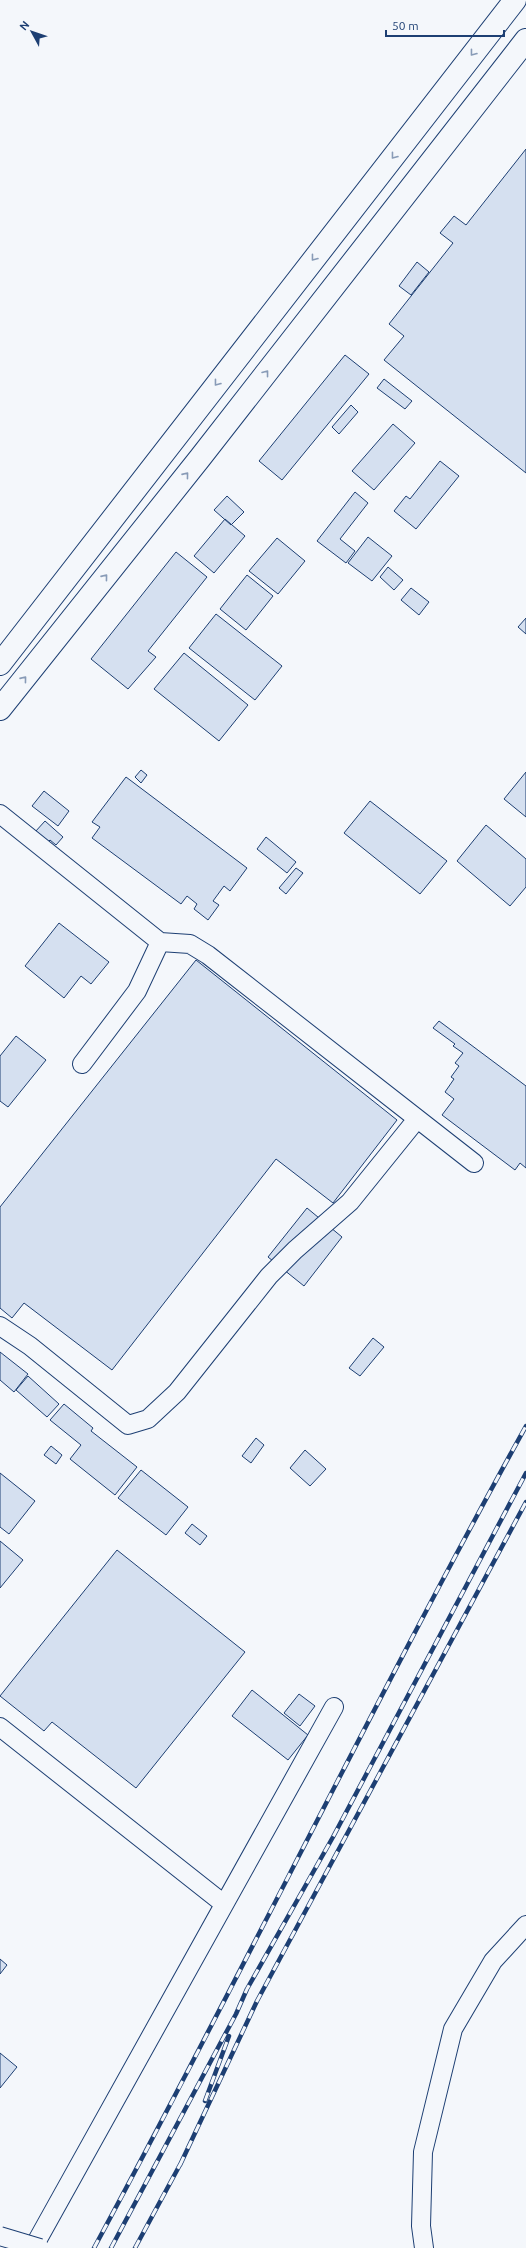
<svg xmlns="http://www.w3.org/2000/svg" width="526" height="2248" viewBox="0 0 526 2248" font-family="Ubuntu,sans-serif">
<style>
.building{fill:#d5e0f0;stroke:#1d3f73}
.lines{fill:none;stroke-linecap:round;stroke-linejoin:round}
.minor-casing{stroke:#1d3f73;stroke-width:20}
.highway-casing{stroke:#1d3f73;stroke-width:24}
.minor{stroke:#f4f7fb;stroke-width:18}
.highway{stroke:#f4f7fb;stroke-width:22}
.rail-casing{stroke:#1d3f73;stroke-width:4.5}
.rail{stroke:#f4f7fb;stroke-width:3;stroke-dasharray:9;stroke-linecap:butt}
.minor-bridge-casing{stroke:#1d3f73;stroke-width:20;stroke-linecap:butt}
.minor-bridge{stroke:#f4f7fb;stroke-width:18}
.oneway{stroke:#889bb7}
</style>
<rect width="100%" height="100%" fill="#f4f7fb"/>
<path class="building" d="M526 149V473L384 360 404 336 389 324 453 243 440 233 454 216 466 225Z
M417 262 429 272 411 295 399 286Z
M345 355 369 374 282 480 259 461Z
M384 379 412 401 405 409 377 388Z
M351 405 358 412 339 434 332 427Z
M393 424 415 443 374 490 352 471Z
M440 461 459 476 416 529 394 511 406 496 410 499Z
M355 492 368 503 340 539 355 551 346 563 317 541Z
M227 496 244 512 231 525 214 510Z
M225 519 245 536 214 573 194 556Z
M368 537 392 556 372 581 348 563Z
M277 538 305 561 278 594 249 571Z
M176 552 207 577 148 651 156 657 128 689 91 659Z
M388 567 403 580 394 590 380 577Z
M247 575 273 596 246 630 220 609Z
M411 588 429 602 419 615 401 600Z
M216 614 282 666 255 700 189 648Z
M526 618V634L518 627Z
M184 653 248 705 219 741 154 689Z
M141 770 147 775 141 783 135 777Z
M526 772V817L504 799Z
M126 777 247 868 230 891 224 886 213 901 219 905 208 920 194 909 197 904 187 896 181 904 92 838 100 827 92 822Z
M44 791 69 811 58 826 32 806Z
M370 801 447 861 420 894 344 833Z
M45 821 63 837 56 845 50 840 47 843 35 832Z
M486 825 526 859V887L510 906 457 861Z
M266 837 296 862 287 873 257 849Z
M296 868 303 873 286 894 279 888Z
M59 923 109 962 91 984 81 976 64 998 25 966Z
M196 960 397 1120 333 1203 276 1159 112 1370 24 1303 12 1318 0 1308V1207Z
M439 1021 526 1086V1168L520 1163 515 1170 442 1115 454 1099 445 1092 454 1079 451 1077 459 1066 455 1063 463 1053 453 1046 455 1044 433 1028Z
M16 1036 46 1060 8 1107 0 1101V1056Z
M307 1208 342 1237 304 1286 268 1257Z
M373 1338 384 1347 360 1376 349 1368Z
M0 1352 28 1374 14 1392 0 1380Z
M28 1376 59 1404 47 1417 16 1390Z
M64 1404 93 1428 91 1431 137 1467 115 1495 70 1459 81 1445 50 1420Z
M256 1438 264 1445 251 1463 242 1456Z
M51 1446 62 1455 56 1464 44 1455Z
M305 1450 326 1469 310 1486 290 1468Z
M141 1470 188 1507 166 1535 118 1498Z
M0 1473 35 1501 9 1534 0 1527Z
M192 1524 207 1536 200 1545 185 1533Z
M0 1541 23 1560 0 1588Z
M117 1550 245 1652 136 1788 52 1722 44 1731 0 1696Z
M252 1690 308 1735 288 1760 232 1716Z
M299 1694 315 1706 300 1726 284 1713Z
M0 1959 7 1965 0 1974Z
M0 2053 17 2067 0 2088Z"/>
<g class="lines">
<defs>
<path id="minor" d="M0 814 160 942 190 944 208 955 474 1163
M82 1064 137 991 160 942
M0 1326 30 1346 128 1425 148 1419 177 1392 269 1276 295 1250 350 1202 417 1119
M0 1727 224 1904
M33 2248 334 1707
M424 2248 421 2226 423 2152 453 2029 493 1961 526 1925"/>
<path id="highway" d="M0 664 515 0
M0 709 200 458 526 40"/>
</defs>
<use href="#minor" class="minor-casing"/>
<use href="#highway" class="highway-casing"/>
<use href="#minor" class="minor"/>
<use href="#highway" class="highway"/>
<defs>
<path id="rail" d="M205 2101 229 2036
M180 2165 257 2001 526 1502
M94 2248C241 1976 376 1697 526 1426
M111 2248 236 2014 247 1989 333 1837 526 1473
M135 2248 182 2161"/>
</defs>
<use href="#rail" class="rail-casing"/>
<use href="#rail" class="rail"/>
<defs>
<path id="minor-bridge" d="M0 2236 40 2248"/>
</defs>
<use href="#minor-bridge" class="minor-bridge-casing"/>
<use href="#minor-bridge" class="minor-bridge"/>
</g>
<defs><path id="oneway-chevron" d="M-2-3.5L2.5 0L-2 3.5" fill="none" stroke-width="1.6" stroke-linecap="round" stroke-linejoin="round"/></defs>
<g class="oneway">
<use href="#oneway-chevron" transform="translate(473 53) rotate(128)"/>
<use href="#oneway-chevron" transform="translate(394 156) rotate(128)"/>
<use href="#oneway-chevron" transform="translate(314 258) rotate(128)"/>
<use href="#oneway-chevron" transform="translate(266 373) rotate(-52)"/>
<use href="#oneway-chevron" transform="translate(217 383) rotate(128)"/>
<use href="#oneway-chevron" transform="translate(186 475) rotate(-51)"/>
<use href="#oneway-chevron" transform="translate(105 577) rotate(-51)"/>
<use href="#oneway-chevron" transform="translate(24 679) rotate(-51)"/>
</g>
<g transform="translate(32 32) rotate(310)" stroke="#f4f7fb" stroke-width="3" paint-order="stroke">
<path d="M0-3L7 15L0 10L-7 15Z" fill="#1d3f73"/>
<text y="-6" font-size="11" font-weight="bold" text-anchor="middle" fill="#1d3f73">N</text>
</g>
<path d="M386 30v6h118v-6" fill="none" stroke="#1d3f73" stroke-width="2"/>
<text x="392" y="30" font-size="12" fill="#1d3f73" stroke="#f4f7fb" stroke-width="3" paint-order="stroke">50 m</text>
</svg>
